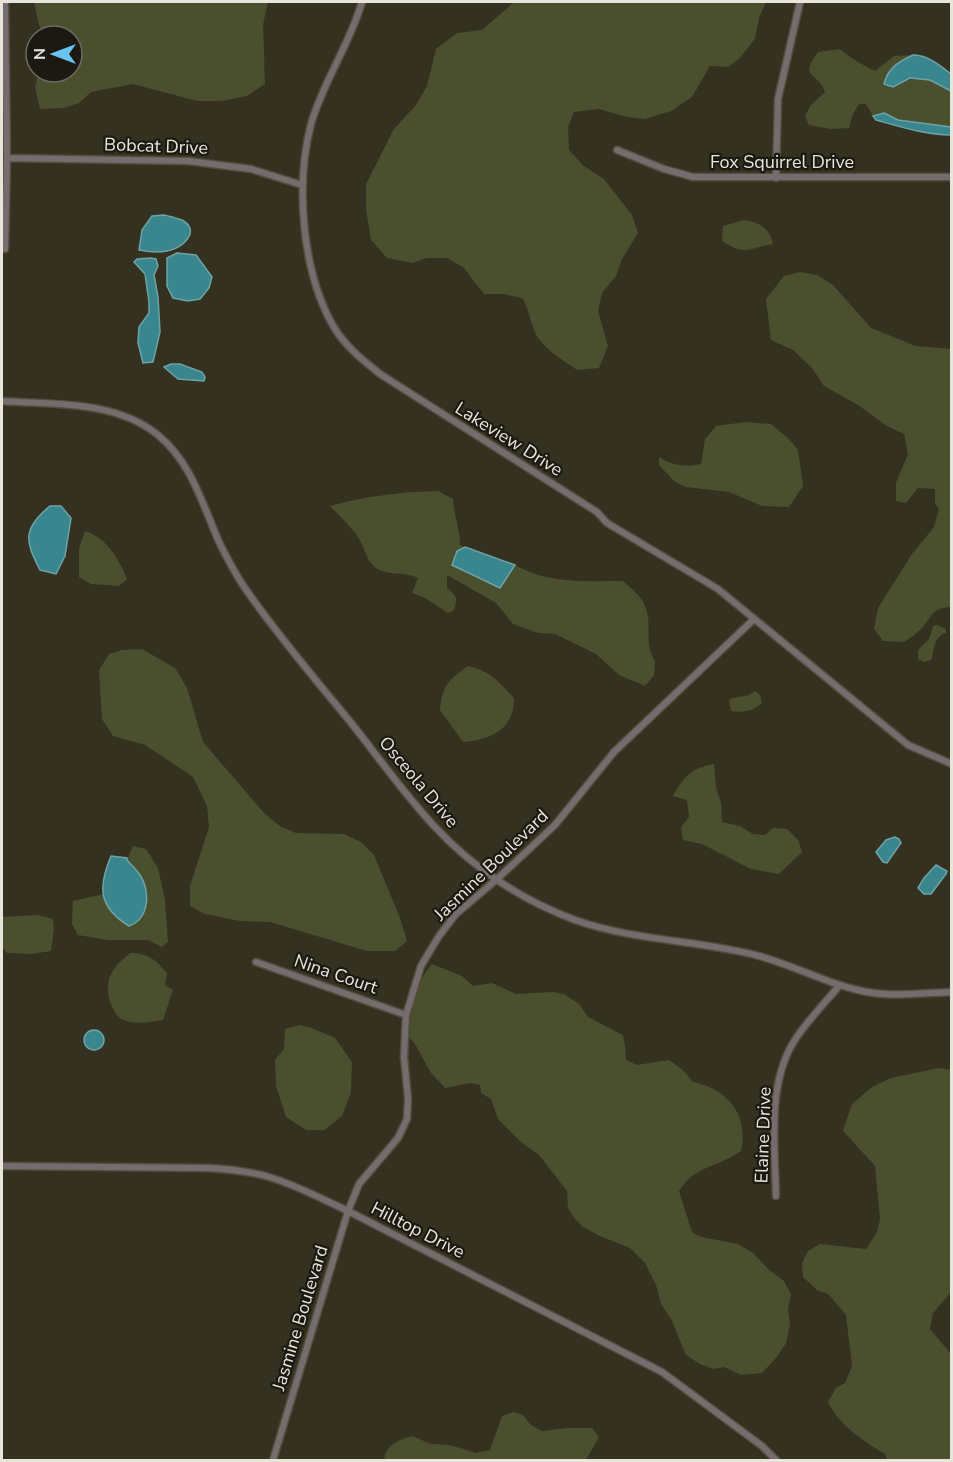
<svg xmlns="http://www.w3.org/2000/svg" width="953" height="1462" viewBox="0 0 953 1462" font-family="'Nunito Sans',sans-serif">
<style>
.green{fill:#4a4f2e}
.water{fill:#39868e;stroke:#6ea3a5;stroke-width:1.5}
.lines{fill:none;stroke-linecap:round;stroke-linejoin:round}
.minor-casing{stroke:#524e3e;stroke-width:9}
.minor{stroke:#766c6d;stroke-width:6}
.labels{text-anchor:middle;stroke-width:4.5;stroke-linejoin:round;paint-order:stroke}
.street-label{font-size:18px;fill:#e8e6db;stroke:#1b1911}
</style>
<rect width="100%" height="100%" fill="#353120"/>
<path class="green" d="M34 2H268L263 25 265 84 247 96 222 101H197L133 84 91 92 79 103 64 108 40 109 35 87 39 72H72V36H46L39 25Z
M514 2H766L759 18 755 39 739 59 728 67 710 66 692 97 671 111 645 119 627 117 599 109 574 112 568 127 569 150 584 166 604 179 632 215 638 233 622 259 616 276 602 293 598 311 608 346 599 368 577 370C562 359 541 348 534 330 529 318 529 308 522 298L504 294H484L463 267 447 258H427L412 263 387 258 371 240 366 209V184L394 129 416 105 427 86 436 49 457 33 482 30Z
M840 49C850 58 863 65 875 71L894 56 913 55 897 63 893 87C918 74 926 77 950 89L951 127 898 120 884 113 873 116 866 104H859L853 114 849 128 830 129 809 125 805 116 811 105 825 92C818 71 798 79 818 52Z
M744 220C759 222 770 228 773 244 747 248 747 257 722 241L723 226Z
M800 272 817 275 833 285 871 328 916 346 951 349V607C930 608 933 617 921 629 916 634 910 638 904 642L883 641 874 629 878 608 912 554 934 527 939 509 935 504V489L918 488 906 503 896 501V483L908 454 904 434 887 426 858 405 824 386 812 368 793 350 771 340 766 299 784 276Z
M746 422 771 424 788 438 798 450 803 486 789 507 762 506 729 492 686 487 674 481 659 465V457C673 466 685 467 701 464L705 439 716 426Z
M438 491 453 499C454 515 460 529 460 545L465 547 457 551 452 565C469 573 483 581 500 588L515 565C548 584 585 581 623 581 631 588 641 596 645 606 653 624 643 644 655 661L654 675 645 686 619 675 596 654 555 634 538 633 513 624 496 603 447 575V588C457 596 458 598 454 610L448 613 425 598 412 593 418 578C406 572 394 575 382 571 366 565 366 549 358 537 350 526 340 516 330 506 366 496 401 492 438 491Z
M85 531C107 538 119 559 127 579L119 586 91 584 79 577V548Z
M937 625 946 629V633C933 637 935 649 931 660L924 662 918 659V650L929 639 933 626Z
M142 649 175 668 187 688 203 742 265 814 281 827 296 833 344 834 361 842 374 855 400 918 407 941 395 951H367L270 922 240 921 205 914 190 906V886L209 827 207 806 193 777 145 745 113 736 102 719 99 670 109 654 122 650Z
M468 666C492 672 498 681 514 698 515 729 490 740 463 742L440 710C442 686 449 679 468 666Z
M755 691 760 695 762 703C753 711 743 713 731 711L729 699 749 695Z
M714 764 716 787 721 803 722 822 740 826 753 834 765 835 773 828 787 829 798 840 802 852 779 874 751 869 702 844 683 840 681 827 689 817 687 800 673 796C684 776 691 768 714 764Z
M133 846 146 849 158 868 165 900 168 942 162 947 148 940H108L78 935 72 924 73 901 103 894 110 909 139 872 127 860Z
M38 915 53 919 54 929 51 951 31 954 7 953 2 946V917Z
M130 953C148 953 156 960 167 973L165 985 173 990 163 1020C150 1022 132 1026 120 1018 116 1015 112 1007 110 1002 103 979 113 967 130 953Z
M432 964 462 976 473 986 492 983 516 994 553 992 564 994 579 1004 588 1017 623 1035 625 1045 626 1060 637 1065 669 1060 683 1070 693 1082C728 1089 749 1115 741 1151 717 1168 695 1165 679 1191L692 1232 701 1237 738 1244 753 1253 769 1270 784 1281 791 1294 788 1309 790 1324 786 1343 777 1357 762 1373 741 1375 724 1367 714 1369 700 1364 686 1355 671 1319 661 1304 656 1285 645 1263 630 1248 600 1236 583 1227 575 1219 568 1208 567 1191 539 1155 522 1143 498 1119 491 1099 481 1093 480 1085 470 1083 445 1088 431 1073 415 1044 409 1037C410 1010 414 985 432 964Z
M299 1025 312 1028 335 1038 352 1062 351 1092 342 1116 324 1130H306L286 1117 276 1086 275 1060 284 1049 285 1029Z
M939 1068 951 1070 952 1291 933 1313 930 1329 951 1354V1460H887L885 1454C863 1441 839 1425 828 1402L836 1388 845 1383 852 1366 846 1315 828 1294 817 1290 803 1277 802 1263 808 1251 820 1244 866 1249 877 1232 880 1219 875 1166 843 1131 852 1104 872 1087 891 1078Z
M513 1412 523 1415 531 1425 542 1431 568 1428H592L599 1437 586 1460H384C386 1445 398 1440 412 1436L431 1444 450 1445 476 1453 490 1450 502 1416Z"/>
<path class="water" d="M913 55C926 54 941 66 951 74V91L930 80 910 78 893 87 884 84C888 68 898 62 913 55Z
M884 113 898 120 951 127V135C926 135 901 127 876 120L873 116Z
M164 215C169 216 176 218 182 220 202 231 182 249 167 251 158 253 149 252 139 250L142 230 152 216Z
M177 253 196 255 212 277 209 288 200 299 188 301 173 298 167 286V258Z
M151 258 156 259 158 266 154 275 158 297 160 332 153 362 143 363 138 343 139 327 149 313V302L145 274 134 262 137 259Z
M171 364H180L202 372 205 377 204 381 178 379 164 367Z
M50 506H61L71 518 65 556 56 574 40 570C25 541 22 529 50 506Z
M465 547 515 565 500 588 452 565 457 551Z
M895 837 899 839 901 843 887 863 883 862 876 852 886 840Z
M111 856 127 858V860C130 864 134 867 137 871 151 887 151 918 129 926 98 907 98 887 111 856Z
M936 865 947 871 946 874 931 894H924L918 888 924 878Z
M84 1040a10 10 0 1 1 20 0a10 10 0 1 1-20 0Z"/>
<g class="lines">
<defs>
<path id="minor" d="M362 2C350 44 323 82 311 124 295 186 302 274 335 329 347 348 364 361 380 374L597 512 607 523 718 589 908 745 952 764
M617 150 664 169 693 177H952
M7 158 188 161 251 169 302 185
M776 178 778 99 800 2
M2 249H5L7 158 5 2
M2 401C54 405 115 400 158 435 192 463 203 506 220 544 228 560 237 577 247 591 279 637 316 680 352 724 379 758 405 795 435 827 473 868 523 901 575 920 634 941 698 940 759 956 796 966 829 985 867 992 894 997 924 993 952 992
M256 962 406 1015
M2 1166 207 1168C228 1169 249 1171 269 1177 296 1185 322 1199 348 1211L662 1372 762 1446 776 1460
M776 1196C775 1148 767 1086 793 1043 805 1023 824 1004 839 986
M273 1460 348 1211 359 1184 398 1138 407 1119 408 1098 404 1057 406 1015 421 966 439 936 456 914 496 880 555 825 614 752 753 620"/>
</defs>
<use href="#minor" class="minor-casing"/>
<use href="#minor" class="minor"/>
</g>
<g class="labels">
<g class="street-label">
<text transform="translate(156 146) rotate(2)" y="6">Bobcat Drive</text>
<text x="782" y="168">Fox Squirrel Drive</text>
<text transform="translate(509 439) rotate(32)" y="6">Lakeview Drive</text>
<text transform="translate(419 782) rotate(50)" y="6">Osceola Drive</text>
<text transform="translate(491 865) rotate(-44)" y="6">Jasmine Boulevard</text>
<text transform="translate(336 974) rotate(19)" y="6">Nina Court</text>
<text transform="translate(763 1135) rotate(-88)" y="6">Elaine Drive</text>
<text transform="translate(418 1230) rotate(27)" y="6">Hilltop Drive</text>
<text transform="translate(300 1318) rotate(-73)" y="6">Jasmine Boulevard</text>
</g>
</g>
<rect width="953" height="1462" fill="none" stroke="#e8e6db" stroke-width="6"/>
<g transform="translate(54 54) rotate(270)"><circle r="28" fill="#1b1911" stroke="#6d6b62" stroke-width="1.5"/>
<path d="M0-4.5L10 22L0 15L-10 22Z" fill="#69c4f1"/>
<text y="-9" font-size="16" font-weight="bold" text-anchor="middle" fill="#e8e6db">N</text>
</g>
</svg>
